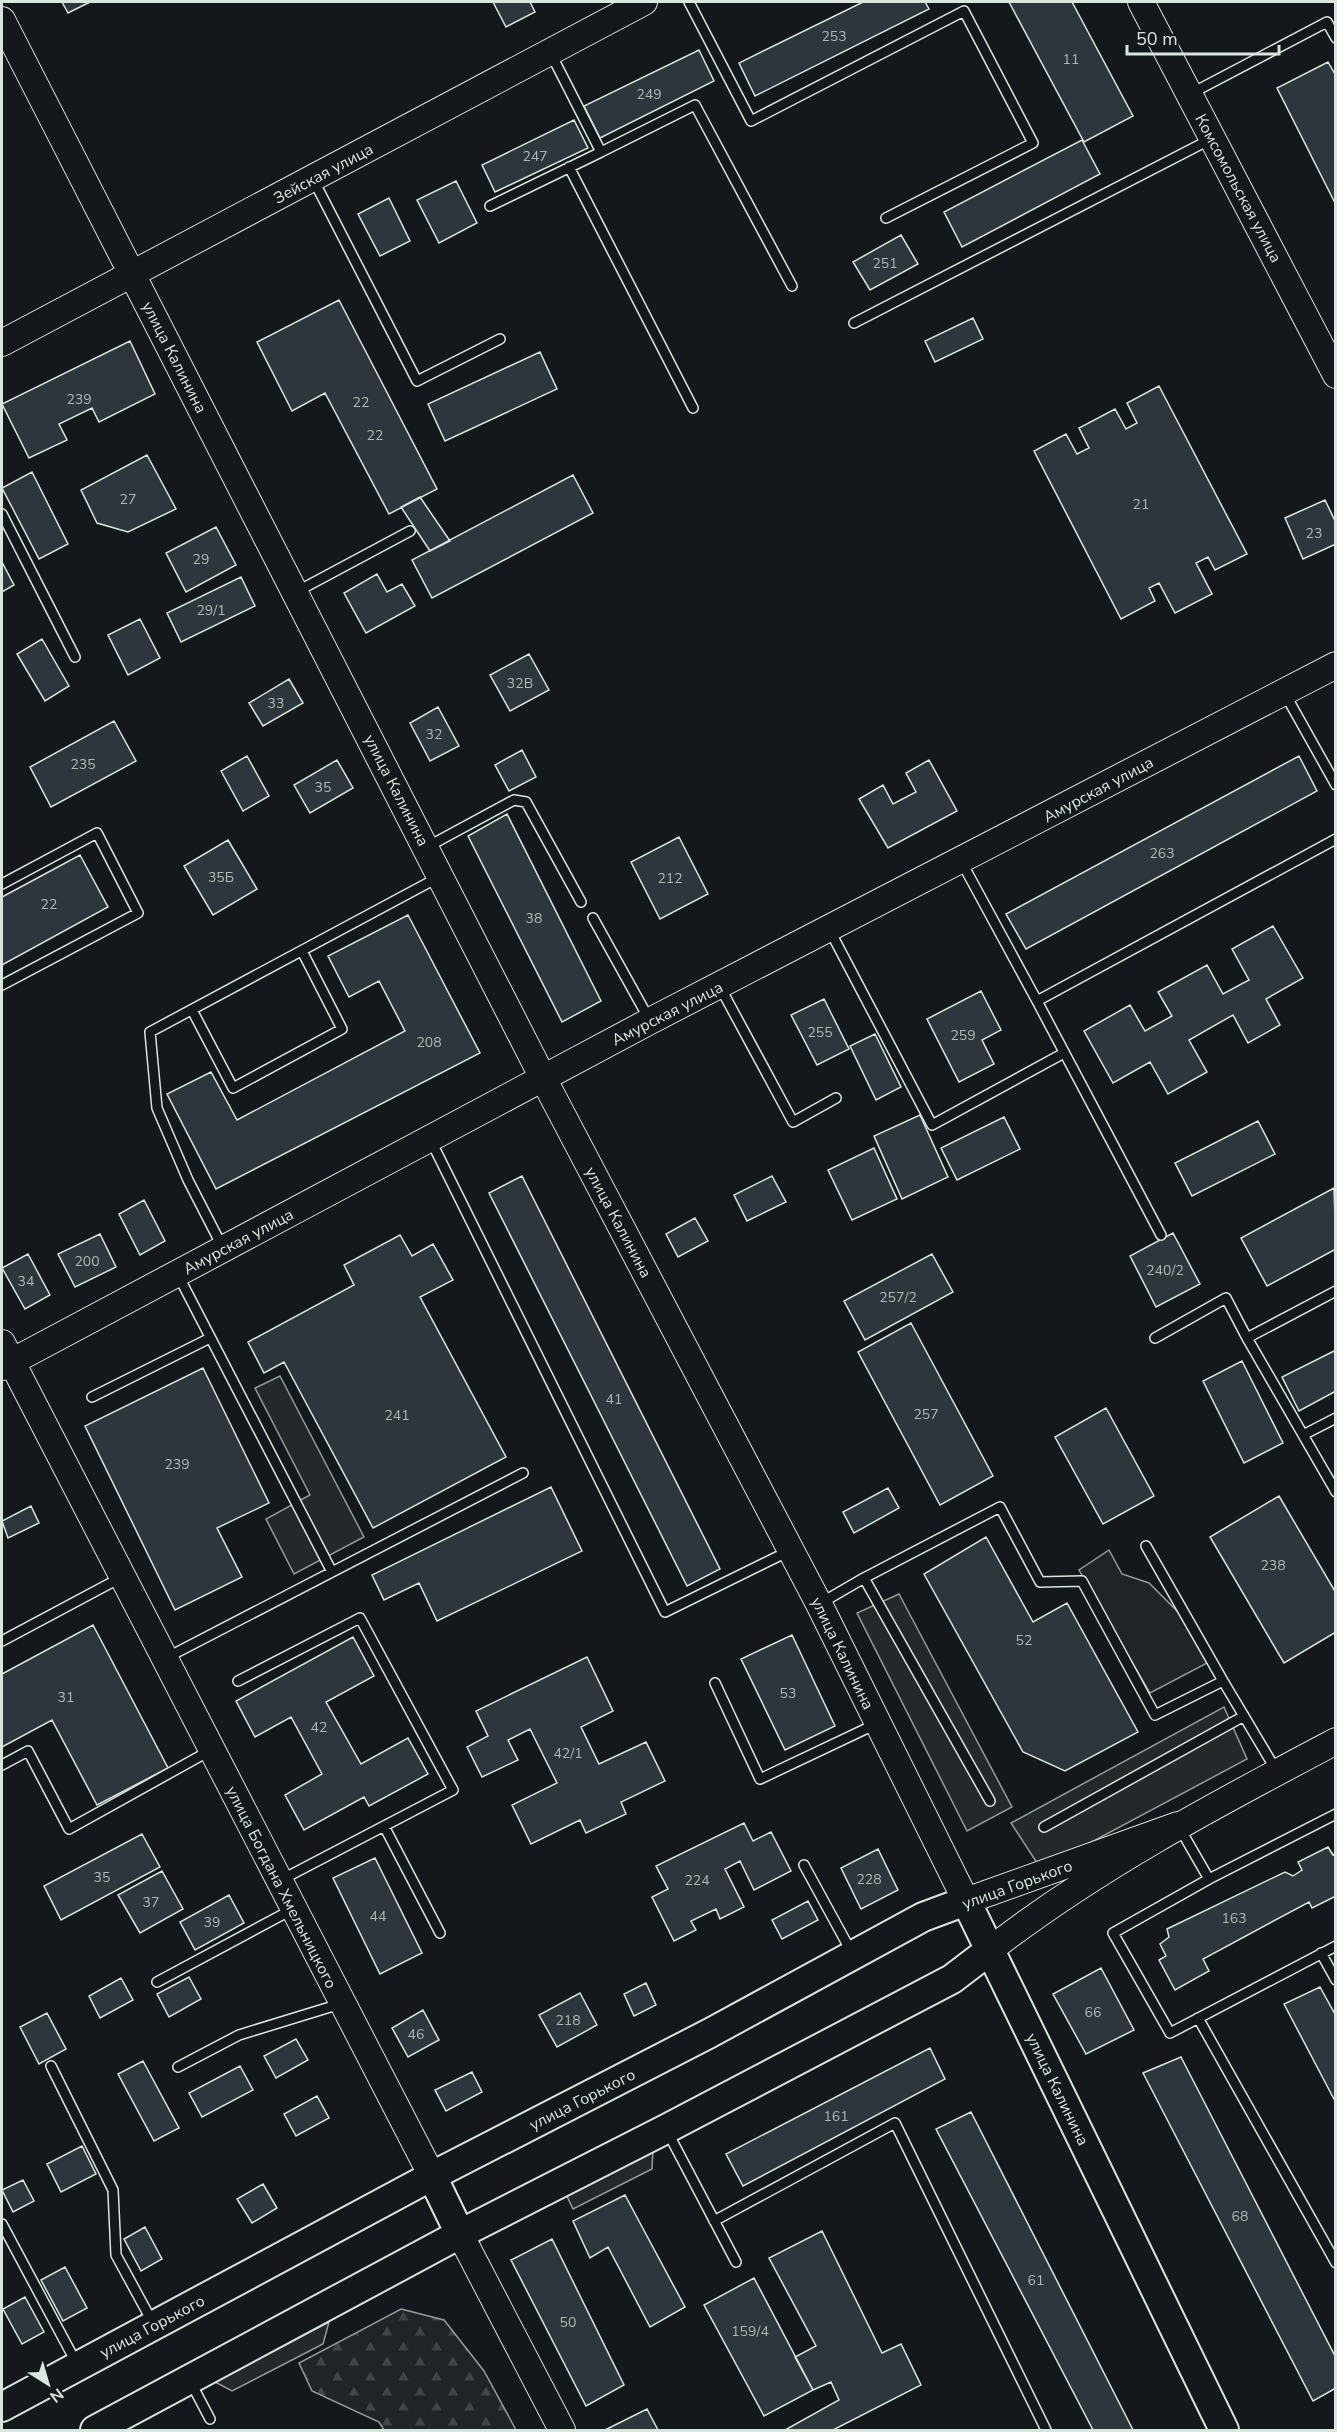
<svg xmlns="http://www.w3.org/2000/svg" width="1337" height="2432" viewBox="0 0 1337 2432" font-family="'Nunito Sans',sans-serif">
<style>
.forest{fill:url(#forest-firs);stroke:#939e99;stroke-width:1.5}
.park{fill:#202428;stroke:#939e99;stroke-width:1.5}
.parking{fill:#24282b;stroke:#939e99;stroke-width:1.5}
.building{fill:#2c363c;stroke:#d8e6dc;stroke-width:1.5}
.lines{fill:none;stroke-linecap:round;stroke-linejoin:round}
.lane-casing{stroke:#d8e6dc;stroke-width:12}
.secondary-casing{stroke:#d8e6dc;stroke-width:28}
.primary-casing{stroke:#d8e6dc;stroke-width:32}
.lane{stroke:#14181c;stroke-width:9}
.secondary{stroke:#14181c;stroke-width:26}
.primary{stroke:#14181c;stroke-width:28}
.labels{text-anchor:middle;stroke-width:4.5;stroke-linejoin:round;paint-order:stroke}
.number-label{font-size:14px;fill:#adbab4}
.street-label{font-size:16px;fill:#d8e6dc;stroke:#14181c}
</style>
<defs>
<pattern id="forest-firs" width="22" height="20" patternUnits="userSpaceOnUse" patternTransform="scale(1.5)"><rect width="22" height="20" fill="#202428"/><path d="M5 1l3.5 6h-7zM16 11l3.5 6h-7z" fill="#404447"/></pattern>
</defs>
<rect width="100%" height="100%" fill="#14181c"/>
<path class="forest" d="M401 2309 444 2320 484 2371 516 2430H384L379 2422 312 2391 299 2363Z"/>
<path class="park" d="M1109 1550 1122 1574 1149 1583 1186 1620 1209 1662 1150 1693 1079 1570Z"/>
<path class="parking" d="M280 1376 364 1537 294 1574 266 1519 310 1495 255 1388Z
M899 1594 1012 1807 967 1831 857 1613Z
M1224 1707 1247 1759 1041 1869 1011 1823Z
M653 2149 652 2169 573 2209 566 2194Z
M329 2322 323 2344 232 2391 215 2382Z"/>
<path class="building" d="M62 2H90L68 13Z
M493 2H530L535 12 506 27Z
M863 2H925L929 9 755 96 739 63Z
M1009 2H1072L1133 116 1084 142Z
M699 50 714 81 600 138 584 106Z
M1328 62 1336 76V205L1277 88Z
M574 120 588 148 495 192 482 165Z
M1082 140 1100 174 962 247 944 212Z
M456 181 477 223 439 243 417 200Z
M389 198 410 241 380 256 358 214Z
M901 235 918 264 870 290 853 262Z
M339 300 437 489 389 514 325 393 292 411 257 342Z
M973 318 983 339 935 362 925 341Z
M130 341 155 394 99 422 92 408 59 424 67 440 29 458 2 404Z
M540 352 557 389 445 441 428 404Z
M1159 386 1247 554 1215 570 1208 557 1196 563 1212 594 1175 613 1159 583 1149 588 1155 601 1121 619 1034 451 1066 434 1077 454 1089 448 1079 428 1115 409 1126 429 1137 423 1127 403Z
M147 455 176 509 128 532 97 523 81 490Z
M32 472 68 544 39 559 2 488Z
M573 475 593 513 432 598 412 560Z
M420 497 450 541 430 551 401 507Z
M1325 500 1336 523V544L1303 559 1285 518Z
M216 527 236 565 186 592 166 553Z
M2 562 14 585 2 592Z
M377 574 387 592 402 584 415 606 366 633 344 593Z
M241 577 255 606 181 642 167 613Z
M140 619 160 658 128 675 108 635Z
M42 639 69 686 45 701 17 654Z
M529 654 549 690 510 711 490 675Z
M289 679 303 703 263 726 249 703Z
M438 707 459 746 430 761 410 723Z
M114 721 136 761 51 807 30 767Z
M522 750 536 777 509 791 495 765Z
M247 756 269 796 243 811 221 771Z
M1299 756 1317 791 1026 949 1006 914Z
M337 760 353 788 310 813 294 785Z
M929 760 957 811 888 848 859 799 883 785 893 804 916 792 906 773Z
M507 814 601 1001 562 1022 468 836Z
M679 837 708 894 660 919 631 862Z
M228 840 257 889 213 915 184 866Z
M80 855 108 907 2 965V897Z
M408 915 480 1053 216 1189 167 1094 211 1072 237 1120 405 1031 379 981 349 997 328 956Z
M1273 926 1303 978 1266 999 1280 1025 1248 1043 1233 1015 1189 1040 1207 1072 1168 1094 1150 1062 1113 1083 1084 1031 1130 1005 1145 1031 1172 1016 1158 992 1207 965 1223 994 1249 980 1232 949Z
M981 991 1001 1030 982 1040 994 1064 959 1082 927 1019Z
M824 999 849 1049 817 1065 791 1015Z
M875 1034 901 1087 876 1100 850 1046Z
M920 1115 948 1177 902 1199 874 1136Z
M1004 1117 1020 1149 957 1180 941 1148Z
M1258 1121 1275 1154 1192 1196 1175 1163Z
M874 1148 897 1199 852 1220 828 1170Z
M522 1176 720 1569 687 1586 489 1193Z
M772 1176 786 1202 747 1221 734 1195Z
M1334 1188 1336 1249 1267 1286 1241 1238Z
M144 1200 165 1241 140 1255 119 1214Z
M695 1218 708 1241 678 1257 666 1234Z
M1173 1233 1200 1284 1156 1307 1130 1256Z
M100 1234 116 1267 75 1287 58 1254Z
M400 1235 412 1256 433 1244 453 1280 420 1297 506 1457 373 1528 284 1362 264 1373 248 1342 354 1285 344 1265Z
M28 1254 50 1295 25 1309 2 1268Z
M932 1254 953 1292 865 1340 844 1301Z
M911 1323 993 1476 940 1505 858 1352Z
M1336 1350V1391L1299 1411 1282 1377Z
M1242 1361 1283 1443 1244 1463 1203 1381Z
M203 1368 269 1503 217 1528 242 1577 175 1610 85 1426Z
M1106 1408 1154 1496 1103 1524 1055 1437Z
M551 1487 582 1551 437 1621 419 1583 384 1600 372 1575Z
M888 1488 899 1508 854 1533 843 1512Z
M1279 1496 1336 1593V1632L1284 1663 1210 1537Z
M31 1506 39 1523 8 1538 2 1521Z
M986 1537 1033 1622 1067 1603 1138 1732 1065 1771 1023 1752 924 1574Z
M93 1625 168 1768 97 1805 52 1720 2 1747V1674Z
M792 1635 835 1726 785 1750 741 1659Z
M353 1637 374 1676 326 1702 361 1764 408 1738 428 1774 369 1806 364 1797 304 1830 285 1795 322 1774 291 1717 255 1737 236 1701Z
M587 1657 613 1711 581 1727 599 1764 646 1742 665 1781 621 1802 626 1814 586 1833 580 1820 531 1844 512 1805 557 1783 530 1729 508 1740 518 1760 482 1777 467 1747 488 1736 476 1711Z
M744 1823 753 1841 771 1832 791 1871 754 1890 740 1861 725 1869 744 1907 720 1919 716 1909 691 1921 696 1930 674 1941 652 1897 668 1889 656 1866Z
M142 1834 160 1867 61 1920 44 1886Z
M1328 1847 1333 1855 1336 1854V1896L1312 1908 1309 1902 1203 1959 1209 1971 1175 1990 1159 1960 1166 1956 1160 1944 1169 1937 1167 1929 1285 1872 1293 1876 1302 1870 1298 1862Z
M878 1849 898 1890 861 1909 841 1868Z
M375 1858 422 1953 380 1974 333 1878Z
M162 1871 183 1909 140 1933 118 1895Z
M229 1895 244 1923 195 1950 180 1922Z
M808 1901 818 1920 782 1939 772 1920Z
M1101 1968 1134 2030 1086 2054 1053 1994Z
M189 1977 201 1999 169 2017 157 1994Z
M121 1978 133 2000 100 2018 89 1996Z
M646 1983 656 2005 634 2016 624 1994Z
M1320 1987 1336 2016V2103L1284 2004Z
M580 1993 597 2025 557 2047 539 2015Z
M423 2010 439 2040 408 2057 392 2028Z
M47 2013 66 2049 39 2064 20 2027Z
M296 2039 308 2060 276 2078 264 2056Z
M930 2048 945 2079 743 2186 726 2154Z
M1181 2057 1336 2358V2388L1313 2401 1143 2073Z
M143 2061 179 2128 154 2141 118 2074Z
M240 2066 253 2090 202 2117 189 2093Z
M472 2072 482 2092 446 2111 435 2090Z
M317 2096 329 2118 296 2136 284 2114Z
M971 2112 1133 2430H1093L936 2129Z
M82 2146 96 2174 61 2192 47 2164Z
M23 2180 34 2201 13 2212 2 2190Z
M263 2184 277 2208 252 2223 237 2199Z
M625 2195 685 2307 650 2327 608 2247 590 2258 573 2221Z
M145 2227 162 2259 141 2271 124 2239Z
M822 2231 882 2353 901 2344 921 2385 833 2430H785L839 2400 831 2382 813 2390 795 2357 816 2346 769 2258Z
M552 2239 624 2385 586 2406 511 2260Z
M65 2267 87 2308 63 2321 41 2280Z
M754 2278 813 2390 764 2416 704 2305Z
M25 2297 44 2332 22 2344 3 2309Z
M647 2409 658 2430H605Z"/>
<g class="lines">
<defs>
<path id="lane" d="M689 2 751 121 964 11 1033 143 886 218
M551 54 601 152 695 105 792 286
M1192 93 1327 22 1336 38
M569 167 693 408
M314 181 417 381 500 339
M490 206 601 152
M854 323 1211 139
M2 514 75 657
M296 592 410 531
M1285 694 1336 785
M427 847 514 800 526 802 581 902
M961 861 1037 1001 1336 839
M2 884 97 833 138 913 2 985
M593 918 649 1019
M829 929 932 1125 1064 1053
M720 987 793 1122 836 1098
M1037 1001 1161 1235
M192 1010 233 1088 342 1029 302 951
M431 1141 665 1612 789 1551
M223 1248 188 1180 157 1108 150 1032 439 877
M178 1275 332 1572
M1336 1291 1247 1338 1336 1492
M1155 1338 1226 1298 1247 1338
M92 1397 210 1338
M1303 1435 1336 1418
M1146 1546 1223 1681
M864 1578 1000 1507 1040 1582 1082 1581 1155 1715 1223 1681 1276 1770
M821 1603 864 1578 990 1801
M2 1641 120 1578
M166 1658 523 1473
M238 1681 360 1618 453 1790 281 1880
M715 1683 760 1779 876 1724
M2 1765 28 1751 69 1829 211 1750
M1336 1814 1209 1879 1113 1933 1170 2033 1336 1946
M384 1826 440 1933
M1044 1827 1244 1716
M1179 1827 1209 1879
M804 1865 852 1953
M1321 1953 1336 1980
M157 1982 293 1909
M1198 2018 1336 2263
M51 2066 113 2190 116 2255 153 2323
M178 2067 239 2035 340 2004
M667 2131 736 2262
M714 2221 895 2123 1046 2430
M2 2224 77 2364
M190 2381 210 2419"/>
<path id="secondary" d="M1141 2 1336 375
M2 20 543 1078 819 1604 966 1901 1178 1825
M2 343 644 2
M2 1343 432 2176
M2 1367 650 1021 1336 665
M990 1950C1097 1867 1217 1804 1336 1741
M460 2234 562 2430"/>
<path id="primary" d="M432 2176 460 2234
M2 2407 432 2176 710 2033 923 1917 966 1901 1224 2430
M95 2430 460 2234 666 2129 952 1979 990 1950"/>
</defs>
<use href="#lane" class="lane-casing"/>
<use href="#secondary" class="secondary-casing"/>
<use href="#primary" class="primary-casing"/>
<use href="#lane" class="lane"/>
<use href="#secondary" class="secondary"/>
<use href="#primary" class="primary"/>
</g>
<g class="labels">
<g class="number-label">
<text x="834" y="41">253</text>
<text x="1071" y="64">11</text>
<text x="649" y="99">249</text>
<text x="535" y="161">247</text>
<text x="885" y="268">251</text>
<text x="79" y="404">239</text>
<text x="361" y="407">22</text>
<text x="375" y="440">22</text>
<text x="128" y="504">27</text>
<text x="1141" y="509">21</text>
<text x="1314" y="538">23</text>
<text x="201" y="564">29</text>
<text x="211" y="615">29/1</text>
<text x="520" y="688">32В</text>
<text x="276" y="708">33</text>
<text x="434" y="739">32</text>
<text x="83" y="769">235</text>
<text x="323" y="792">35</text>
<text x="1162" y="858">263</text>
<text x="221" y="882">35Б</text>
<text x="670" y="883">212</text>
<text x="49" y="909">22</text>
<text x="534" y="923">38</text>
<text x="820" y="1037">255</text>
<text x="963" y="1040">259</text>
<text x="429" y="1047">208</text>
<text x="87" y="1266">200</text>
<text x="1165" y="1275">240/2</text>
<text x="26" y="1286">34</text>
<text x="898" y="1302">257/2</text>
<text x="614" y="1404">41</text>
<text x="926" y="1419">257</text>
<text x="397" y="1420">241</text>
<text x="177" y="1469">239</text>
<text x="1273" y="1570">238</text>
<text x="1024" y="1645">52</text>
<text x="788" y="1698">53</text>
<text x="66" y="1702">31</text>
<text x="319" y="1732">42</text>
<text x="568" y="1758">42/1</text>
<text x="102" y="1882">35</text>
<text x="869" y="1884">228</text>
<text x="697" y="1885">224</text>
<text x="151" y="1907">37</text>
<text x="378" y="1921">44</text>
<text x="1234" y="1923">163</text>
<text x="212" y="1927">39</text>
<text x="1093" y="2017">66</text>
<text x="568" y="2025">218</text>
<text x="416" y="2039">46</text>
<text x="836" y="2121">161</text>
<text x="1240" y="2221">68</text>
<text x="1036" y="2285">61</text>
<text x="568" y="2327">50</text>
<text x="750" y="2336">159/4</text>
</g>
<g class="street-label">
<text transform="translate(323 173) rotate(-28)" y="6">Зейская улица</text>
<text transform="translate(1239 188) rotate(62)" y="6">Комсомольская улица</text>
<text transform="translate(175 357) rotate(63)" y="6">улица Калинина</text>
<text transform="translate(1098 789) rotate(-28)" y="6">Амурская улица</text>
<text transform="translate(397 790) rotate(63)" y="6">улица Калинина</text>
<text transform="translate(667 1013) rotate(-27)" y="6">Амурская улица</text>
<text transform="translate(619 1222) rotate(62)" y="6">улица Калинина</text>
<text transform="translate(238 1241) rotate(-28)" y="6">Амурская улица</text>
<text transform="translate(843 1653) rotate(64)" y="6">улица Калинина</text>
<text transform="translate(1017 1884) rotate(-20)" y="6">улица Горького</text>
<text transform="translate(282 1887) rotate(63)" y="6">улица Богдана Хмельницкого</text>
<text transform="translate(1058 2089) rotate(64)" y="6">улица Калинина</text>
<text transform="translate(582 2099) rotate(-27)" y="6">улица Горького</text>
<text transform="translate(152 2326) rotate(-28)" y="6">улица Горького</text>
</g>
</g>
<rect width="1337" height="2432" fill="none" stroke="#d8e6dc" stroke-width="6"/>
<g transform="translate(48 2384) rotate(143)" stroke="#14181c" stroke-width="4.5" paint-order="stroke">
<path d="M0-4.5L10 22L0 15L-10 22Z" fill="#d8e6dc"/>
<text y="-9" font-size="16" font-weight="bold" text-anchor="middle" fill="#d8e6dc">N</text>
</g>
<path d="M1127 45v9h152v-9" fill="none" stroke="#d8e6dc" stroke-width="3"/>
<text x="1136" y="45" font-size="18" fill="#d8e6dc" stroke="#14181c" stroke-width="4.5" paint-order="stroke">50 m</text>
</svg>
